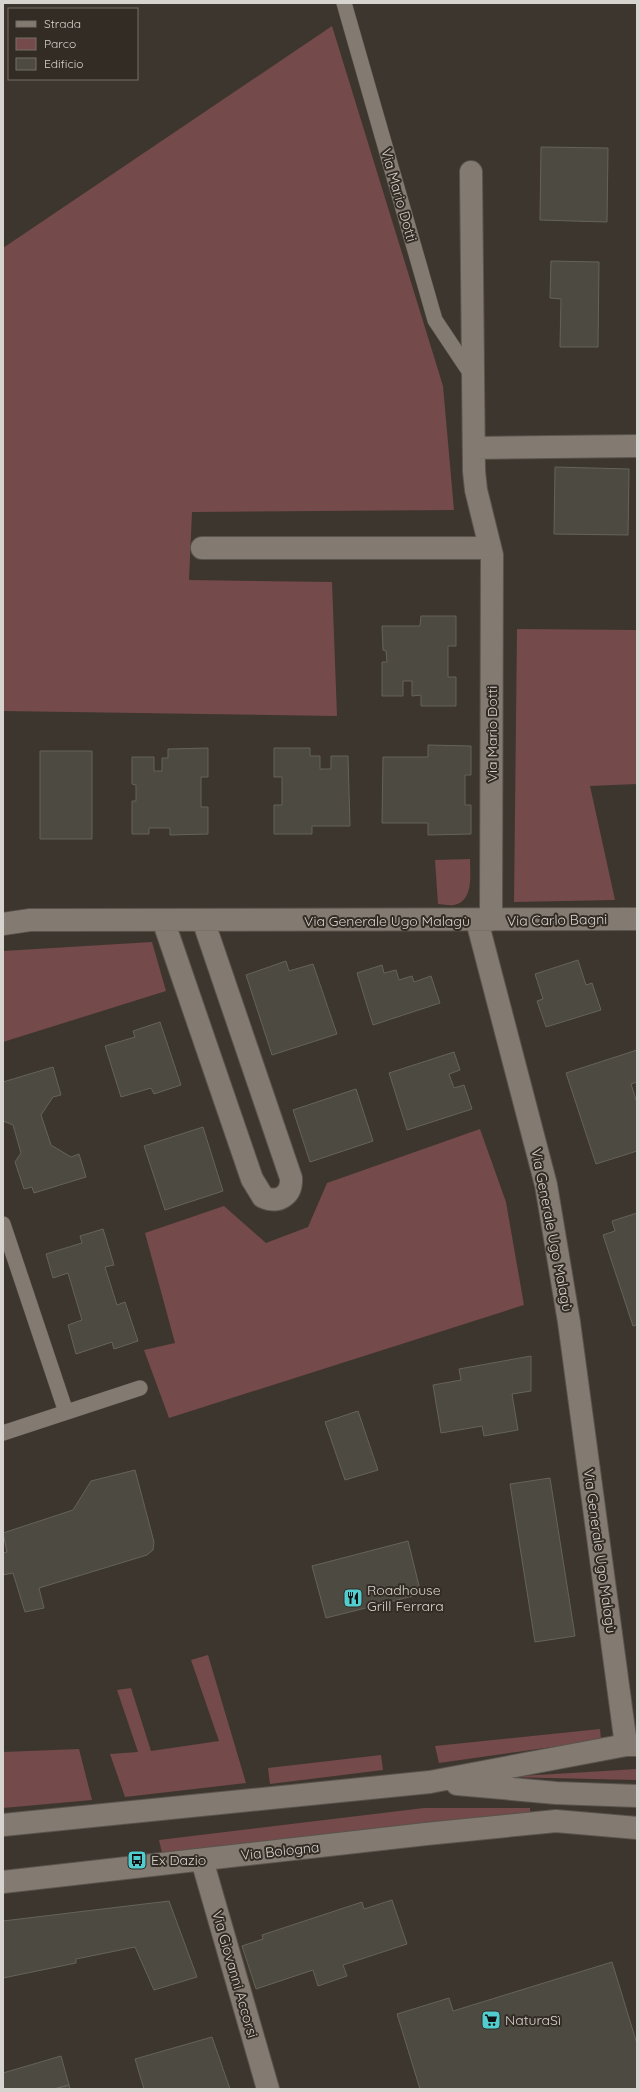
<svg xmlns="http://www.w3.org/2000/svg" width="640" height="2092" viewBox="0 0 640 2092" font-family="Quicksand,sans-serif">
<style>
.green{fill:#744a4a}
.building{fill:#4d4b41;stroke:#656359}
.lines{fill:none;stroke-linecap:round;stroke-linejoin:round}
.service-casing{stroke:#5a544e;stroke-width:16}
.minor-casing{stroke:#5a544e;stroke-width:24}
.tertiary-casing{stroke:#5a544e;stroke-width:24}
.service{stroke:#837b72;stroke-width:15}
.minor{stroke:#837b72;stroke-width:22}
.tertiary{stroke:#837b72;stroke-width:22}
.labels{text-anchor:middle;stroke-width:4;stroke-linejoin:round;paint-order:stroke}
.street-label{font-size:14px;fill:#d7d3ce;stroke:#332c25}
.poi-label{font-size:14px;fill:#d7d3ce;stroke:#332c25;text-anchor:start}
</style>
<rect width="100%" height="100%" fill="#3d362f"/>
<path class="green" d="M332 26 443 386 454 510 192 512 189 580 332 582 337 716 3 711V248Z
M517 629 637 630V784L590 786 615 900 514 902Z
M470 859C470 874 474 901 454 905 449 906 443 904 438 904L435 860Z
M152 942 166 991 3 1042V951Z
M480 1129 506 1202 524 1305 169 1418 144 1350 175 1343 145 1233 224 1206 266 1243 308 1227 327 1183Z
M208 1655 246 1783 125 1797 110 1754 138 1752 117 1690 131 1688 151 1751 219 1741 191 1660Z
M600 1729 601 1740 439 1763 435 1746Z
M79 1749 92 1800 3 1808V1752Z
M381 1755 383 1770 270 1784 268 1768Z
M637 1769V1780L505 1777Z
M424 1808H530V1818L163 1857 159 1840Z"/>
<path class="building" d="M541 147 608 148 607 222 540 220Z
M551 261 599 262 598 347H560L561 299 550 298Z
M555 467 629 469 628 535 554 534Z
M421 616H456V646H448V677H456V706H421V695L412 696V681H403V696H382V662H387L386 651 383 650 382 626H420Z
M428 745 471 746V775H465V805H471V834L428 835V823H382L383 757H428Z
M208 748V777H201V807H208V834L170 835V828H149V834H132V801H136V785L132 784V757H154V771H162V758H168V749Z
M274 748H310V756H320V769H331V756H348L350 826H312V834H274V805H282V777H274Z
M40 751H92V839H40Z
M578 960 586 985 592 983 601 1010 546 1027 537 1001 543 999 535 974Z
M286 961 289 971 313 964 337 1034 272 1055 246 975Z
M382 965 384 973 396 970 399 980 412 976 414 982 431 976 440 1003 373 1025 357 973Z
M160 1022 181 1085 154 1094 151 1088 121 1097 105 1046 135 1037 133 1031Z
M637 1050V1082L631 1084 637 1103V1151L596 1164 566 1073Z
M454 1052 460 1070 449 1074 454 1088 464 1085 472 1109 407 1130 389 1073Z
M53 1067 61 1095 53 1097 41 1115 51 1145 71 1157 79 1154 86 1177 34 1193 32 1187 24 1189 15 1162 21 1153 13 1125 3 1121V1082Z
M356 1089 373 1141 310 1162 293 1110Z
M203 1127 223 1191 165 1210 144 1146Z
M637 1213V1325L633 1326 603 1235 615 1231 612 1221Z
M103 1229 114 1265 105 1267 117 1305 125 1302 138 1341 114 1349 112 1342 76 1354 68 1325 82 1320 68 1273 53 1278 46 1254 82 1243 80 1236Z
M531 1356V1391L512 1394 518 1430 484 1436 482 1426 441 1433 433 1385 461 1380 459 1369Z
M358 1411 378 1470 345 1480 325 1422Z
M135 1470 154 1542 153 1550 147 1555 39 1588 44 1608 25 1612 13 1573 3 1575V1553L7 1552 3 1533 73 1510 91 1481Z
M550 1478 575 1636 535 1642 510 1484Z
M408 1541 421 1594 326 1618 312 1566Z
M392 1900 407 1944 343 1965 347 1976 318 1986 313 1970 256 1989 242 1946 263 1939 262 1935 362 1902 364 1909Z
M169 1901 197 1977 154 1990 135 1947 76 1959V1963L3 1978V1921Z
M612 1962 637 2044V2089H420L397 2014 449 1998 453 2011Z
M212 2037 230 2089H144L135 2059Z
M61 2056 69 2085 54 2089H3V2073Z
M69 2085 70 2089H54Z"/>
<g class="lines">
<defs>
<path id="service" d="M344 3 435 320 473 377
M3 1224 66 1412
M3 1433 140 1388"/>
<path id="minor" d="M471 172 474 471 476 490 492 555 491 920
M474 448 637 446
M202 548H490
M163 920 252 1179 263 1197C279 1204 292 1195 291 1178L203 920
M477 921 546 1185 569 1322 626 1745
M3 924 30 920H51L637 919
M202 1860 268 2089
M3 1882 426 1834 556 1821 637 1828"/>
<path id="tertiary" d="M457 1784 556 1793 637 1796
M3 1825 430 1782 626 1745H637"/>
</defs>
<use href="#service" class="service-casing"/>
<use href="#minor" class="minor-casing"/>
<use href="#tertiary" class="tertiary-casing"/>
<use href="#service" class="service"/>
<use href="#minor" class="minor"/>
<use href="#tertiary" class="tertiary"/>
</g>
<defs>
<symbol id="restaurant-square" viewBox="-11 -11 22 22"><rect x="-9" y="-9" width="18" height="18" rx="4" fill="#52cdcf" stroke="#332c25"/><path d="M-5-6h1v4h1v-4h1v4h1v-4h1v5L-1.5 .5V6h-2V.5L-5-1ZM5-6V6H3V1.5H1.5Q1.5-4 5-6Z" fill="#111"/></symbol>
<symbol id="bus-square" viewBox="-11 -11 22 22"><rect x="-9" y="-9" width="18" height="18" rx="4" fill="#52cdcf" stroke="#332c25"/><path d="M-5-6H5V4H4V6H2V4H-2V6H-4V4H-5ZM-3.5-4V0h7V-4ZM-3.5 1.2v1.5H-2V1.2ZM2 1.2v1.5H3.5V1.2Z" fill="#111"/></symbol>
<symbol id="supermarket-square" viewBox="-11 -11 22 22"><rect x="-9" y="-9" width="18" height="18" rx="4" fill="#52cdcf" stroke="#332c25"/><path d="M-6-5.5h2.5l.6 2H6L4.5 2H-2.5L-4.4-4H-6ZM-1.5 3.2a1.3 1.3 0 1 0 .1 0ZM3 3.2a1.3 1.3 0 1 0 .1 0Z" fill="#111"/></symbol>
</defs>
<g fill-rule="evenodd">
<use href="#restaurant-square" x="342" y="1587" width="22" height="22"/>
<use href="#bus-square" x="126" y="1849" width="22" height="22"/>
<use href="#supermarket-square" x="480" y="2009" width="22" height="22"/>
</g>
<g class="labels">
<g class="street-label">
<text transform="translate(399 195) rotate(74)" y="5">Via Mario Dotti</text>
<text transform="translate(492 734) rotate(-90)" y="5">Via Mario Dotti</text>
<text transform="translate(557 920) rotate(-1)" y="5">Via Carlo Bagni</text>
<text x="387" y="926">Via Generale Ugo Malagù</text>
<text transform="translate(552 1230) rotate(79)" y="5">Via Generale Ugo Malagù</text>
<text transform="translate(600 1551) rotate(82)" y="5">Via Generale Ugo Malagù</text>
<text transform="translate(280 1851) rotate(-6)" y="5">Via Bologna</text>
<text transform="translate(235 1974) rotate(74)" y="5">Via Giovanni Accorsi</text>
</g>
<g class="poi-label">
<text x="367" y="1595">Roadhouse<tspan x="367" dy="16">Grill Ferrara</tspan></text>
<text x="151" y="1865">Ex Dazio</text>
<text x="505" y="2025">NaturaSì</text>
</g>
</g>
<rect width="640" height="2092" fill="none" stroke="#d7d3ce" stroke-width="8"/>
<rect x="8" y="8" width="130" height="72" fill="#332c25" stroke="#756f69"/>
<rect x="16" y="21" width="20" height="6" fill="#837b72" stroke="#756f69"/>
<text x="44" y="28" font-size="12" fill="#d7d3ce">Strada</text>
<rect x="16" y="38" width="20" height="12" fill="#744a4a" stroke="#756f69"/>
<text x="44" y="48" font-size="12" fill="#d7d3ce">Parco</text>
<rect x="16" y="58" width="20" height="12" fill="#4d4b41" stroke="#756f69"/>
<text x="44" y="68" font-size="12" fill="#d7d3ce">Edificio</text>
</svg>
